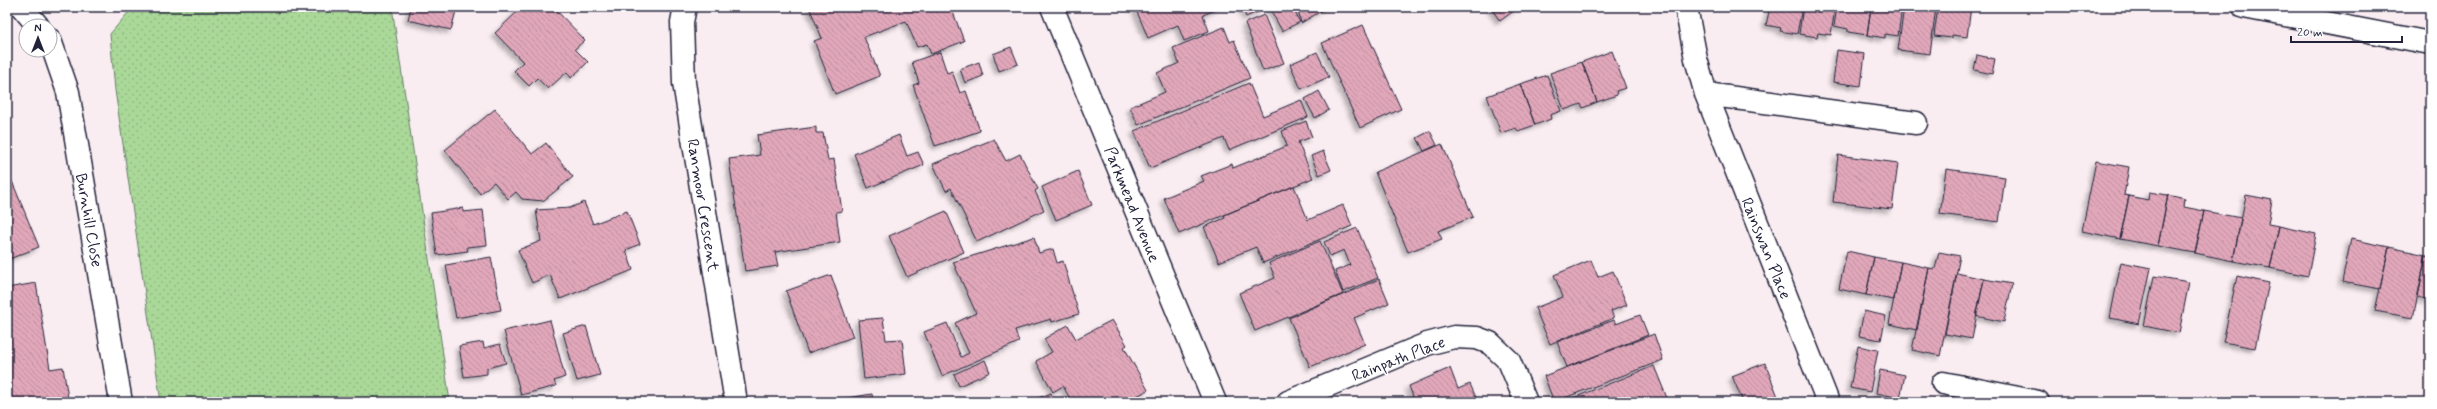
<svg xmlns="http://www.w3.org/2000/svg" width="2437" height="409" viewBox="0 0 2437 409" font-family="Mynerve,sans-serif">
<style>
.grass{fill:url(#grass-dots);stroke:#667d6a}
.building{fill:url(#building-back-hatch);stroke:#22223b;filter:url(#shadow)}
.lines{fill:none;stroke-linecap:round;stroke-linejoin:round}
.street-casing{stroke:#22223b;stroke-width:25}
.street{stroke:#fff;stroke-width:22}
.labels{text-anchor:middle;stroke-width:3;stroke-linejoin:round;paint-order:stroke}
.street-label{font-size:16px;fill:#22223b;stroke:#fff}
</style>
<defs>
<pattern id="grass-dots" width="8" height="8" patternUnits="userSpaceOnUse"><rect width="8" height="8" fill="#aad898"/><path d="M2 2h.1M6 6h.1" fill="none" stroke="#92b984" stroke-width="1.8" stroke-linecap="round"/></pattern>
<pattern id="building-back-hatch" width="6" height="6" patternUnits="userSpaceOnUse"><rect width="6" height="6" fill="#e0a7b9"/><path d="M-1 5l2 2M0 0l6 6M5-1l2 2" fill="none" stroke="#c08fa0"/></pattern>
<filter id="shadow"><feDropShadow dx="-3.5" dy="3.5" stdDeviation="2" flood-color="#0004"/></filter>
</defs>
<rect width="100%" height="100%" fill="#f9edf1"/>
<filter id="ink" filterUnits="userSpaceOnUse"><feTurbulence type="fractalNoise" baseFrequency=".025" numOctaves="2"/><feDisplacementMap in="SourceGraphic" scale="8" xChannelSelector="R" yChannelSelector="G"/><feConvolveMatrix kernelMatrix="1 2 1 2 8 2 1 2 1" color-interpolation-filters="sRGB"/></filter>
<g filter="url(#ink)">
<path class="grass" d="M133 7H392L450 402H161L115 90 110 34Z"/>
<path class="building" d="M411 7H457L451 30 408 20Z
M522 7H535L541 13 548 7H553L585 40 575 49 588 62 571 78 567 72 548 89 537 78 529 86 514 71 523 62 495 33Z
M809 7H951L964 41 931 54 927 44 917 47 906 21 864 37 880 76 835 94 814 41 822 38Z
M1135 7H1219L1220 8 1203 15 1209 31 1184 41 1178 25 1148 38Z
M1242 7H1261L1262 10 1246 17Z
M1269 7H1292L1300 22 1282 31Z
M1297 7H1328L1301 23Z
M1490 7H1519L1500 21Z
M1770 7H1802L1797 34 1780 31 1781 28 1766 25Z
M1803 7H1835L1831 35 1818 33 1817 37 1799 34Z
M1837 7H1871L1867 35 1848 32V29L1834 26Z
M1871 7H1902L1898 36 1885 34V38L1867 35Z
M1904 7H1936L1930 54 1898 50Z
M1938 7H1971L1967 37 1952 35V38L1934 36Z
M1264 15 1284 63 1263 71 1245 23Z
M1363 25 1401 109 1360 128 1322 43Z
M1224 27 1230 42 1234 40 1250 78 1138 125 1130 107 1165 92 1157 73 1179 63 1173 48Z
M1011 47 1018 64 999 71 993 54Z
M1837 50 1865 54 1861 86 1833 82Z
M1612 51 1626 88 1616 91 1617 95 1597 102 1582 62Z
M940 52 947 73 952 71 960 93 966 91 980 131 935 146 913 85 919 83 912 62Z
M1317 52 1329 77 1301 89 1290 64Z
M1977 55 1995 59 1992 74 1974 70Z
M979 62 983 76 965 83 960 69Z
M1582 62 1597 102 1583 108 1581 104 1564 110 1550 73Z
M1547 75 1561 111 1550 115 1551 119 1535 125 1520 84Z
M1249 83 1263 116 1301 100 1308 117 1229 150 1224 138 1150 168 1134 131Z
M1520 84 1535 125 1518 131 1516 128 1501 133 1487 96Z
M1319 91 1329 110 1315 118 1305 99Z
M495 109 532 154 546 143 573 177 543 201 522 199 516 192 508 199 494 182 480 194 445 150Z
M1306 121 1312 137 1298 142 1313 178 1179 234 1164 198 1204 181 1201 176 1232 164 1233 168 1287 146 1282 131Z
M816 127V133H823L828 160 834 159 842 211 836 212 840 242 775 252 778 266 745 271 729 159 760 155 757 135Z
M1430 131 1437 145 1424 151 1417 138Z
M899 135 907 156 918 152 924 165 868 188 854 154Z
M994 139 1006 161 1020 154 1038 189 1035 191 1044 210 977 242 951 188 946 191 933 164Z
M1442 144 1473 217 1438 231 1442 239 1408 252 1375 172Z
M1323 151 1331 170 1319 175 1311 156Z
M1838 155 1898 163 1892 209 1833 202Z
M2096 161 2129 167 2124 195 2129 196 2120 239 2082 231Z
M7 169 39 247 7 260Z
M1946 169 2005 177 1999 222 1940 214Z
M1078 171 1092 205 1056 220 1042 187Z
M1294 186 1308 220 1343 205 1352 226 1263 263 1256 247 1219 262 1204 227 1225 218 1224 215Z
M2149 192 2168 195 2158 246 2120 239 2129 196 2148 200Z
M2168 195 2185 199 2184 207 2204 211 2195 253 2158 246Z
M2246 195 2272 200 2268 224 2279 226 2270 268 2233 261Z
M584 202 593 224 627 211 640 244 626 250 633 270 560 299 550 275 532 283 518 250 541 241 536 210 570 208Z
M463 208V212L483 210 487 245 467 247 468 251 437 255 431 213Z
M946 211 964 252 907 277 889 236Z
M2204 211 2241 218 2233 261 2195 253Z
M2279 226 2316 234 2308 276 2270 268Z
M1357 228 1378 278 1343 292 1335 271 1350 265 1344 250 1330 256 1324 242Z
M1034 237 1039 253 1053 249 1057 263 1063 261 1079 314 1052 322 1051 319 1015 330 1019 342 942 376 924 332 947 323 961 357 969 353 955 323 976 313 953 262Z
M2351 239 2389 247 2380 289 2342 282Z
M1320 241 1343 294 1255 331 1239 293 1275 278 1269 263Z
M2389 247 2426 255 2413 318 2375 311Z
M1847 251 1874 257 1866 295 1839 289Z
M1939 252 1960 256 1940 356 1912 350 1929 268 1935 269Z
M2426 255H2430V300L2418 297Z
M491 257 501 310 456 318 446 265Z
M1874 257 1901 262 1894 300 1866 295Z
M1591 260 1598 277 1613 271 1627 305 1611 311 1614 318 1550 344 1535 308 1563 297 1554 275Z
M1901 262 1929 268 1917 330 1889 324Z
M2121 262 2151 268 2139 324 2110 318Z
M1957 273 1984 279 1972 339 1945 334Z
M831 275 853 337 808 353 786 291Z
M2154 276 2189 282 2179 333 2144 326Z
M2237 276 2269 283 2255 348 2223 342Z
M1379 279 1389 303 1354 318 1365 344 1310 367 1289 318Z
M1984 279 2012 284 2004 322 1976 316Z
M36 283 50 369 63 367 68 398 56 402H7V288Z
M1864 311 1886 316 1881 340 1859 336Z
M1640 315 1648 335 1567 367 1557 342 1614 320 1616 324Z
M883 318 886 340 902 339 906 374 864 379 858 320Z
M550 320 565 377 554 381 556 386 521 395 504 331Z
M1112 320 1127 345 1124 347 1148 390 1126 402 1122 397 1112 402H1072L1063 386 1053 392 1036 361 1052 352 1044 339 1068 325 1076 339Z
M586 326 600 375 577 381 563 333Z
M1654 334 1663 360 1554 402 1544 376Z
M483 342 484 348 500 344 506 363 487 368V374L464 377 459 346Z
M1858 346 1878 350 1870 392 1850 388Z
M985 360 990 372 959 386 954 374Z
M1765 363 1780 402H1743L1732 376Z
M1654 366 1667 398 1656 402H1647L1646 400 1640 402H1563Z
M1450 368 1458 389 1470 384 1478 402H1415L1409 386Z
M1880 370 1905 375 1900 398 1876 393Z
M1051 393 1054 402H1028Z
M872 394 873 402H822Z"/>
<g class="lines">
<defs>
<path id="street" d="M22 7 38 26
M685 7 682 22 684 83 736 402
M1052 7 1215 402
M1686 7 1696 59 1706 94 1828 402
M2244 7 2430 43
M50 40 68 92 121 402
M1706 94 1916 123
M1943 383 2038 402
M1288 402 1427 344 1454 337 1477 338 1490 343 1509 361 1526 402"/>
</defs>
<use href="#street" class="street-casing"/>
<use href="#street" class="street"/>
</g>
</g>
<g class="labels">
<g class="street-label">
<text transform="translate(1133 204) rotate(68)" y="6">Parkmead Avenue</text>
<text transform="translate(704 205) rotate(81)" y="6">Ranmoor Crescent</text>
<text transform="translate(90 220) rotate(80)" y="6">Burnhill Close</text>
<text transform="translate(1767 248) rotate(68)" y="6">Rainswan Place</text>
<text transform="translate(1398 358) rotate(-21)" y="6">Rainpath Place</text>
</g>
</g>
<rect width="2437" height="409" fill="none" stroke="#fff" stroke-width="24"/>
<rect x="12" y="12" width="2413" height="385" fill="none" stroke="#22223b" stroke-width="1.5" filter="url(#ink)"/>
<g transform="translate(38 38)"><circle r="19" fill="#ffffff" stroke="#a7a7b1"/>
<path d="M0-3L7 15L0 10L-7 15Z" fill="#22223b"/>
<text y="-6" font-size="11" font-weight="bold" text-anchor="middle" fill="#22223b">N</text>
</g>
<path d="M2291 36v6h111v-6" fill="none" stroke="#22223b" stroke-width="2"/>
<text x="2297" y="36" font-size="12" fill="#22223b" stroke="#ffffff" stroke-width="3" paint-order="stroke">20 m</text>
</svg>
